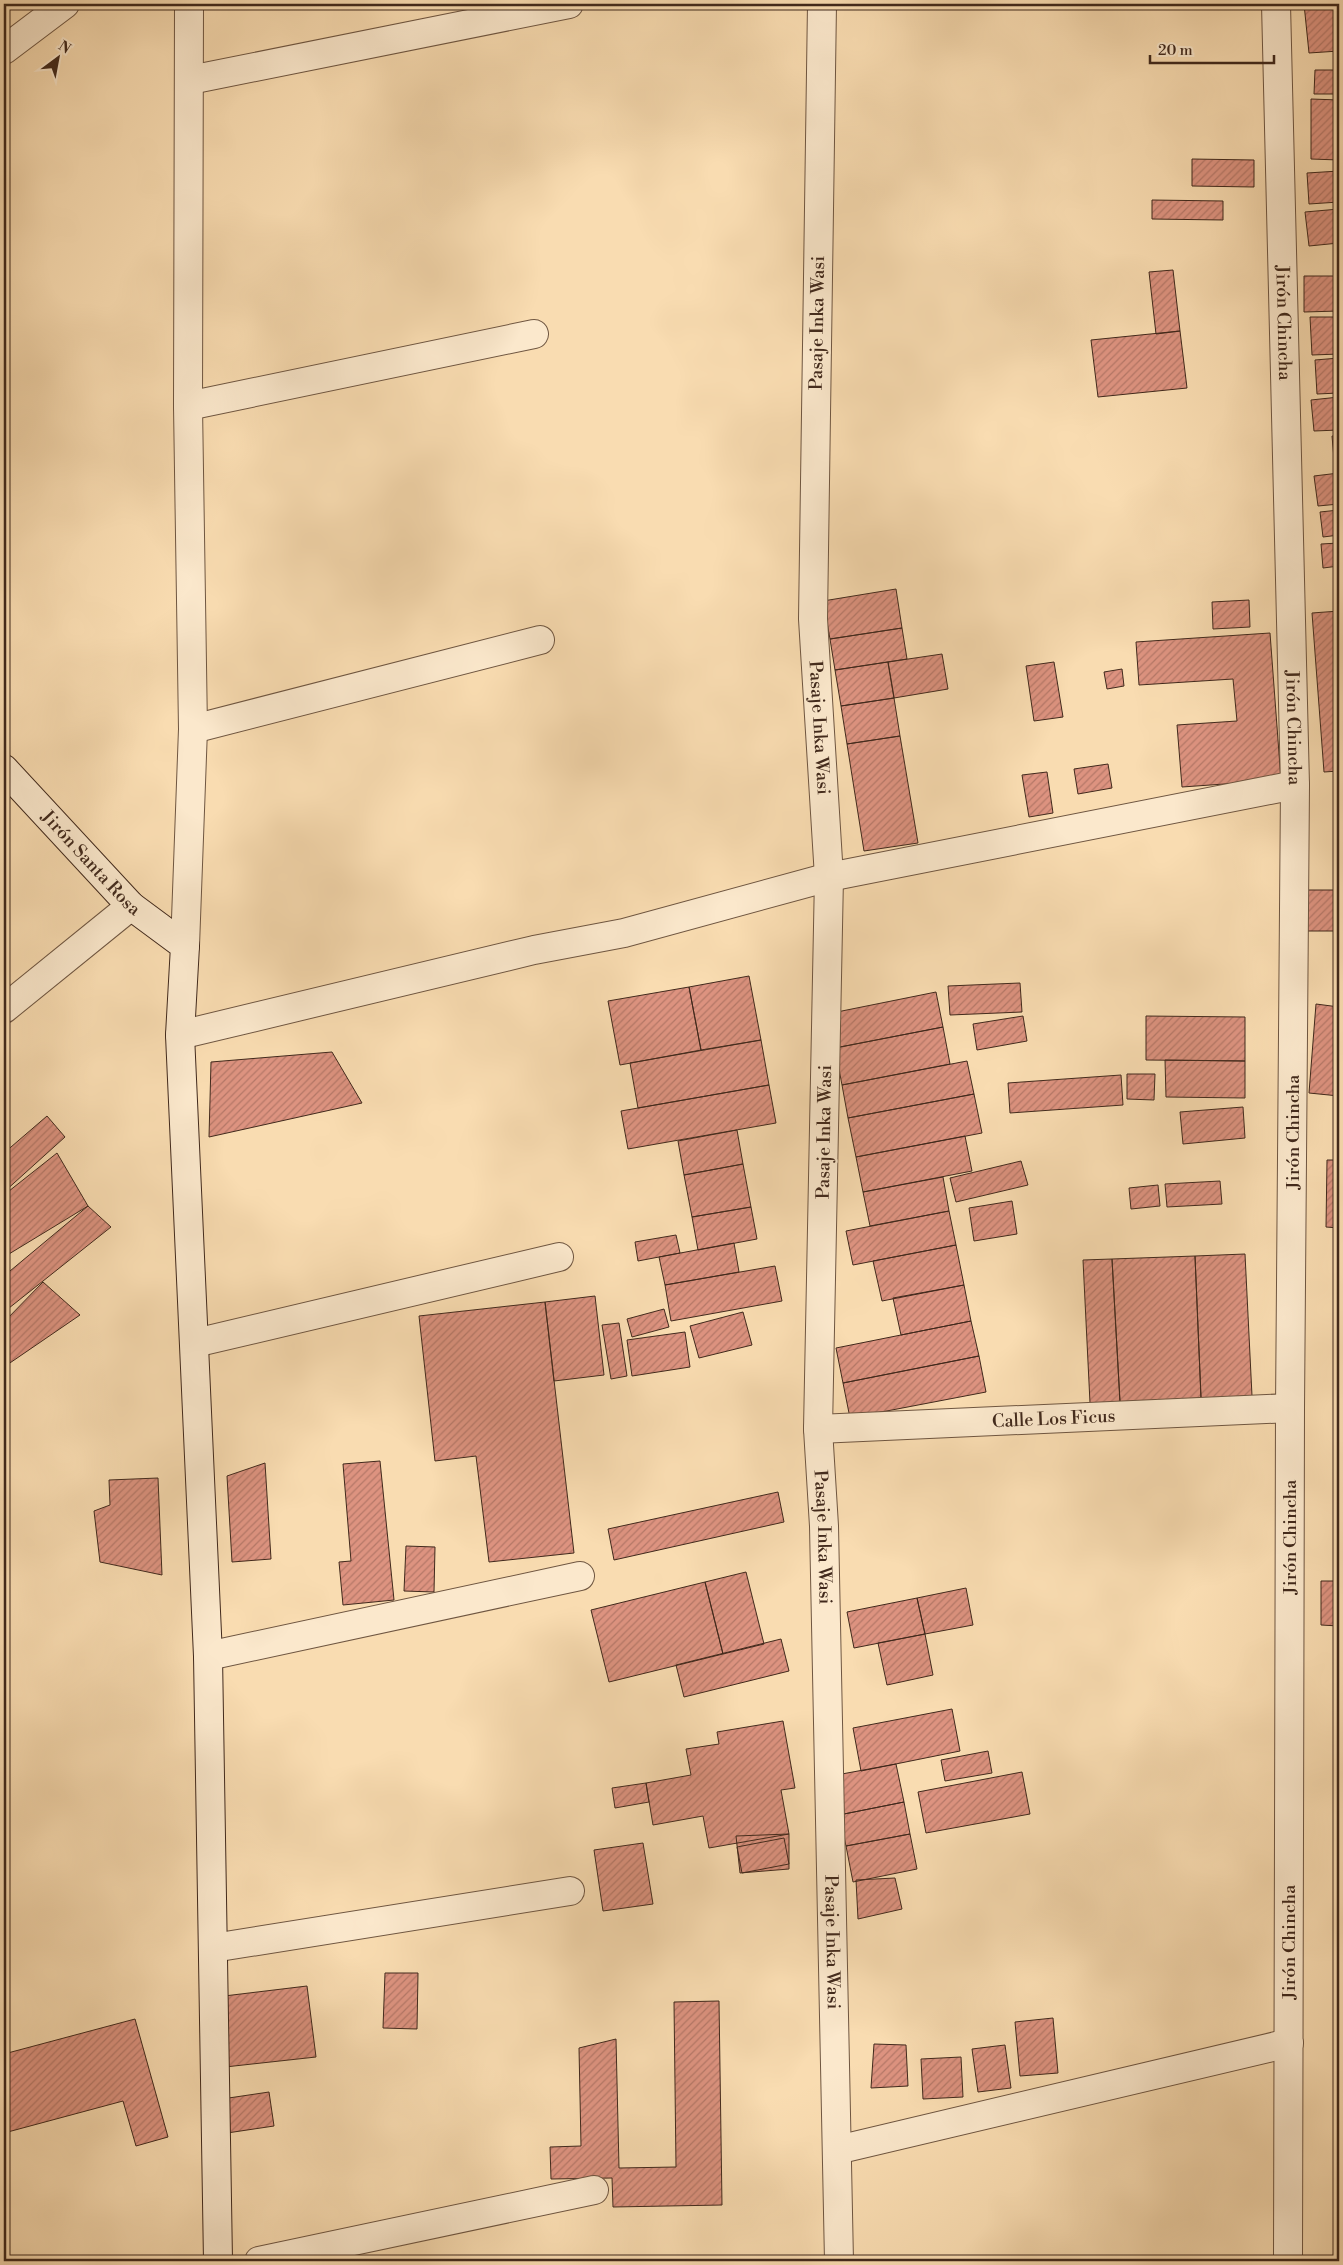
<svg xmlns="http://www.w3.org/2000/svg" width="1343" height="2265" viewBox="0 0 1343 2265" font-family="'Libre Bodoni',serif">
<style>
.building{fill:url(#building-hatch);stroke:#41291c}
.lines{fill:none;stroke-linecap:round;stroke-linejoin:round}
.street-casing{stroke:#6f5641;stroke-width:30}
.secondary-casing{stroke:#41291c;stroke-width:30}
.street{stroke:#fbe8cc;stroke-width:28}
.secondary{stroke:#fbe8cc;stroke-width:28}
.labels{text-anchor:middle;stroke-width:4.5;stroke-linejoin:round;paint-order:stroke}
.street-label{font-size:18px;fill:#41291c;stroke:#fbe8cc}
</style>
<defs>
<pattern id="building-hatch" width="6" height="6" patternUnits="userSpaceOnUse" patternTransform="scale(1.25)"><rect width="6" height="6" fill="#dd9380"/><path d="M-1 1l2-2M0 6l6-6M5 7l2-2" fill="none" stroke="#b57868"/></pattern>
</defs>
<rect width="100%" height="100%" fill="#f9dcb1"/>
<filter id="stains"><feTurbulence type="fractalNoise" baseFrequency=".004" numOctaves="4"/><feColorMatrix values="0 0 0 0 .2 0 0 0 0 .09 0 0 0 0 .02 0 0 0 .5 -.17"/></filter>
<radialGradient id="worn" r=".72"><stop offset=".6" stop-color="#630" stop-opacity="0"/><stop offset="1" stop-color="#630" stop-opacity=".3"/></radialGradient>
<path class="building" d="M1304 4H1339V51L1309 53Z
M1315 70H1339V94H1314Z
M1311 99 1339 100V160L1311 159Z
M1192 159 1254 160V187L1192 186Z
M1339 171V202L1309 204 1307 173Z
M1152 200 1223 201V220L1152 219Z
M1339 209V243L1309 246 1305 212Z
M1173 270 1180 331 1156 334 1149 272Z
M1304 276H1339V311L1304 312Z
M1310 317H1339V354L1312 355Z
M1180 331 1187 388 1098 397 1091 340Z
M1339 358V393L1317 394 1315 360Z
M1339 397V430L1314 431 1311 400Z
M1332 436H1339V469L1335 470Z
M1339 473V504L1318 506 1314 476Z
M1339 510V535L1323 537 1320 512Z
M1339 543V566L1323 568 1321 544Z
M896 589 902 628 830 639 823 601Z
M1249 600 1250 627 1213 629 1212 602Z
M1339 611V771L1324 772 1312 613Z
M902 628 907 659 835 670 830 639Z
M1270 633 1281 780 1182 787 1177 725 1237 721 1233 679 1139 685 1136 642Z
M942 654 948 689 894 698 888 662Z
M888 662 894 698 841 706 835 670Z
M1054 662 1063 717 1034 721 1026 666Z
M1122 669 1124 686 1107 689 1104 672Z
M894 698 900 736 847 744 841 706Z
M900 736 918 843 864 851 847 744Z
M1108 764 1112 788 1078 794 1074 769Z
M1047 772 1053 813 1029 817 1022 775Z
M1296 890H1339V931H1296Z
M749 976 761 1040 701 1050 689 987Z
M1020 983 1022 1012 950 1015 948 986Z
M689 987 701 1050 620 1065 608 1001Z
M936 992 943 1027 835 1048 827 1014Z
M1316 1004 1339 1007V1096L1309 1093Z
M1023 1016 1027 1041 977 1050 973 1024Z
M1146 1016 1245 1017V1061L1146 1060Z
M943 1027 950 1064 842 1085 835 1048Z
M761 1040 769 1085 638 1108 630 1063Z
M332 1052 362 1103 209 1137 211 1062Z
M1165 1060 1245 1061V1098L1166 1097Z
M967 1061 974 1094 848 1118 842 1085Z
M1127 1074H1155L1154 1100 1127 1099Z
M1121 1075 1123 1105 1010 1113 1008 1083Z
M769 1085 776 1123 628 1149 621 1111Z
M974 1094 982 1133 856 1157 848 1118Z
M1243 1107 1245 1138 1183 1144 1180 1112Z
M47 1116 65 1137 4 1192V1153Z
M737 1130 743 1164 684 1175 678 1141Z
M965 1136 972 1171 863 1192 856 1157Z
M57 1153 88 1206 4 1257V1195Z
M1327 1160H1339V1228L1326 1227Z
M1021 1161 1028 1185 956 1202 950 1178Z
M743 1164 751 1207 692 1217 684 1175Z
M943 1177 949 1211 870 1226 863 1192Z
M1220 1181 1222 1204 1167 1207 1165 1184Z
M1158 1185 1160 1206 1131 1209 1129 1188Z
M1012 1201 1017 1234 974 1241 969 1208Z
M88 1206 111 1227 4 1312V1276Z
M751 1207 757 1239 698 1250 692 1217Z
M949 1211 956 1245 853 1265 846 1231Z
M676 1235 680 1253 638 1261 635 1242Z
M734 1243 739 1272 665 1285 659 1257Z
M956 1245 964 1285 882 1301 873 1261Z
M1245 1254 1252 1396 1201 1398 1195 1256Z
M1195 1256 1201 1398 1120 1402 1112 1259Z
M1112 1259 1120 1402 1090 1403 1083 1260Z
M775 1266 782 1301 671 1321 665 1285Z
M43 1282 80 1315 4 1367V1322Z
M964 1285 971 1321 901 1335 893 1298Z
M595 1296 604 1375 554 1381 545 1302Z
M545 1302 574 1553 489 1562 476 1456 435 1461 419 1316Z
M664 1309 669 1327 632 1337 627 1319Z
M743 1312 752 1345 699 1358 690 1326Z
M971 1321 979 1356 843 1383 836 1348Z
M619 1323 627 1376 611 1379 602 1325Z
M685 1332 690 1367 632 1376 627 1340Z
M979 1356 986 1392 850 1418 843 1383Z
M380 1461 394 1600 343 1605 339 1562 351 1561 343 1464Z
M265 1463 271 1559 232 1562 227 1476Z
M158 1478 162 1575 100 1562 94 1511 110 1505 109 1480Z
M778 1492 784 1522 614 1560 608 1529Z
M406 1546 435 1547 434 1592 404 1591Z
M746 1572 764 1644 723 1654 705 1582Z
M1321 1581H1339V1626L1321 1625Z
M705 1582 723 1654 609 1682 591 1610Z
M966 1588 973 1625 925 1634 917 1598Z
M917 1598 925 1634 854 1648 847 1612Z
M925 1634 933 1675 887 1685 878 1643Z
M781 1639 789 1671 684 1697 676 1665Z
M952 1709 960 1751 861 1771 853 1728Z
M783 1721 795 1788 781 1790 789 1834 709 1848 703 1816 653 1825 646 1783 691 1775 686 1749 719 1744 717 1732Z
M988 1751 992 1773 945 1781 941 1760Z
M896 1764 904 1802 839 1815 831 1776Z
M1022 1772 1030 1814 926 1833 918 1792Z
M646 1783 649 1802 615 1808 612 1788Z
M904 1802 910 1834 846 1846 839 1815Z
M789 1834V1869L740 1873 736 1836Z
M910 1834 917 1869 853 1882 846 1846Z
M784 1838 789 1864 742 1873 737 1847Z
M643 1843 653 1904 603 1911 594 1850Z
M895 1878 902 1909 858 1919 856 1880Z
M385 1973H418L417 2029 383 2028Z
M307 1986 316 2057 225 2067 216 1997Z
M719 2001 722 2205 613 2207 612 2178 551 2179 550 2147 581 2146 579 2048 616 2039 619 2168 676 2167 674 2002Z
M1053 2018 1058 2073 1020 2076 1015 2022Z
M135 2019 168 2137 136 2146 123 2101 4 2133V2054Z
M874 2044 906 2045 908 2086 871 2088Z
M1005 2045 1011 2088 978 2092 972 2049Z
M961 2057 963 2097 923 2099 921 2059Z
M269 2092 274 2126 227 2133 222 2099Z
M1337 2126 1339 2127V2164H1335Z
M1337 2164H1339V2205L1334 2204Z
M1334 2204 1339 2205V2244H1334Z
M1334 2244H1339V2261H1333Z"/>
<g class="lines">
<defs>
<g id="street">
<path id="s1" d="M822 4 813 619 829 877 818 1429 824 1526 839 2261"/>
<path id="s2" d="M1276 4 1295 785 1290 1408 1288 2261"/>
<path d="M4 50 65 4"/>
<path d="M190 80 569 4"/>
<path d="M188 406 534 334"/>
<path d="M193 729 540 640"/>
<path d="M185 946 193 729 188 406 189 4"/>
<path d="M4 1009 131 906"/>
<path d="M180 1035 534 950 624 933 829 877 1295 785"/>
<path d="M195 1343 559 1257"/>
<path id="s3" d="M818 1429 1290 1408"/>
<path d="M208 1656 580 1576"/>
<path d="M213 1948 570 1891"/>
<path d="M837 2150 1289 2043"/>
<path d="M259 2261 594 2190"/>
</g>
<g id="secondary">
<path id="s4" d="M4 769 131 906 185 946 180 1035 208 1656 218 2261"/>
</g>
</defs>
<use href="#street" class="street-casing"/>
<use href="#secondary" class="secondary-casing"/>
<use href="#street" class="street"/>
<use href="#secondary" class="secondary"/>
</g>
<g class="labels">
<g class="street-label">
<text transform="translate(817 323) rotate(-89)" y="6">Pasaje Inka Wasi</text>
<text dy="6" stroke="none"><textPath href="#s2" startOffset="319">Jirón Chincha</textPath></text>
<text dy="6" stroke="none"><textPath href="#s2" startOffset="724">Jirón Chincha</textPath></text>
<text dy="6" stroke="none"><textPath href="#s1" startOffset="724">Pasaje Inka Wasi</textPath></text>
<text dy="6" stroke="none"><textPath href="#s4" startOffset="128">Jirón Santa Rosa</textPath></text>
<text transform="translate(824 1132) rotate(-89)" y="6">Pasaje Inka Wasi</text>
<text transform="translate(1293 1132) rotate(-90)" y="6">Jirón Chincha</text>
<text dy="6" stroke="none"><textPath href="#s3" startOffset="236">Calle Los Ficus</textPath></text>
<text dy="6" stroke="none"><textPath href="#s1" startOffset="1534">Pasaje Inka Wasi</textPath></text>
<text transform="translate(1290 1537) rotate(-90)" y="6">Jirón Chincha</text>
<text dy="6" stroke="none"><textPath href="#s1" startOffset="1939">Pasaje Inka Wasi</textPath></text>
<text transform="translate(1289 1942) rotate(-90)" y="6">Jirón Chincha</text>
</g>
</g>
<rect width="1343" height="2265" fill="none" stroke="#f9dcb1" stroke-width="20"/>
<rect x="5" y="5" width="1333" height="2255" fill="none" stroke="#41291c" stroke-width="2.5"/>
<rect x="10" y="10" width="1323" height="2245" fill="none" stroke="#41291c"/>
<g transform="translate(58 58) rotate(32)" stroke="#fbe8cc" stroke-width="4" paint-order="stroke">
<path d="M0-4L9 19L0 12L-9 19Z" fill="#41291c"/>
<text y="-8" font-size="14" font-weight="bold" text-anchor="middle" fill="#41291c">N</text>
</g>
<path d="M1150 55v8h124v-8" fill="none" stroke="#41291c" stroke-width="2.5"/>
<text x="1158" y="55" font-size="15" fill="#41291c" stroke="#fbe8cc" stroke-width="4" paint-order="stroke">20 m</text>
<rect width="100%" height="100%" filter="url(#stains)"/>
<rect width="100%" height="100%" fill="url(#worn)"/>
</svg>
